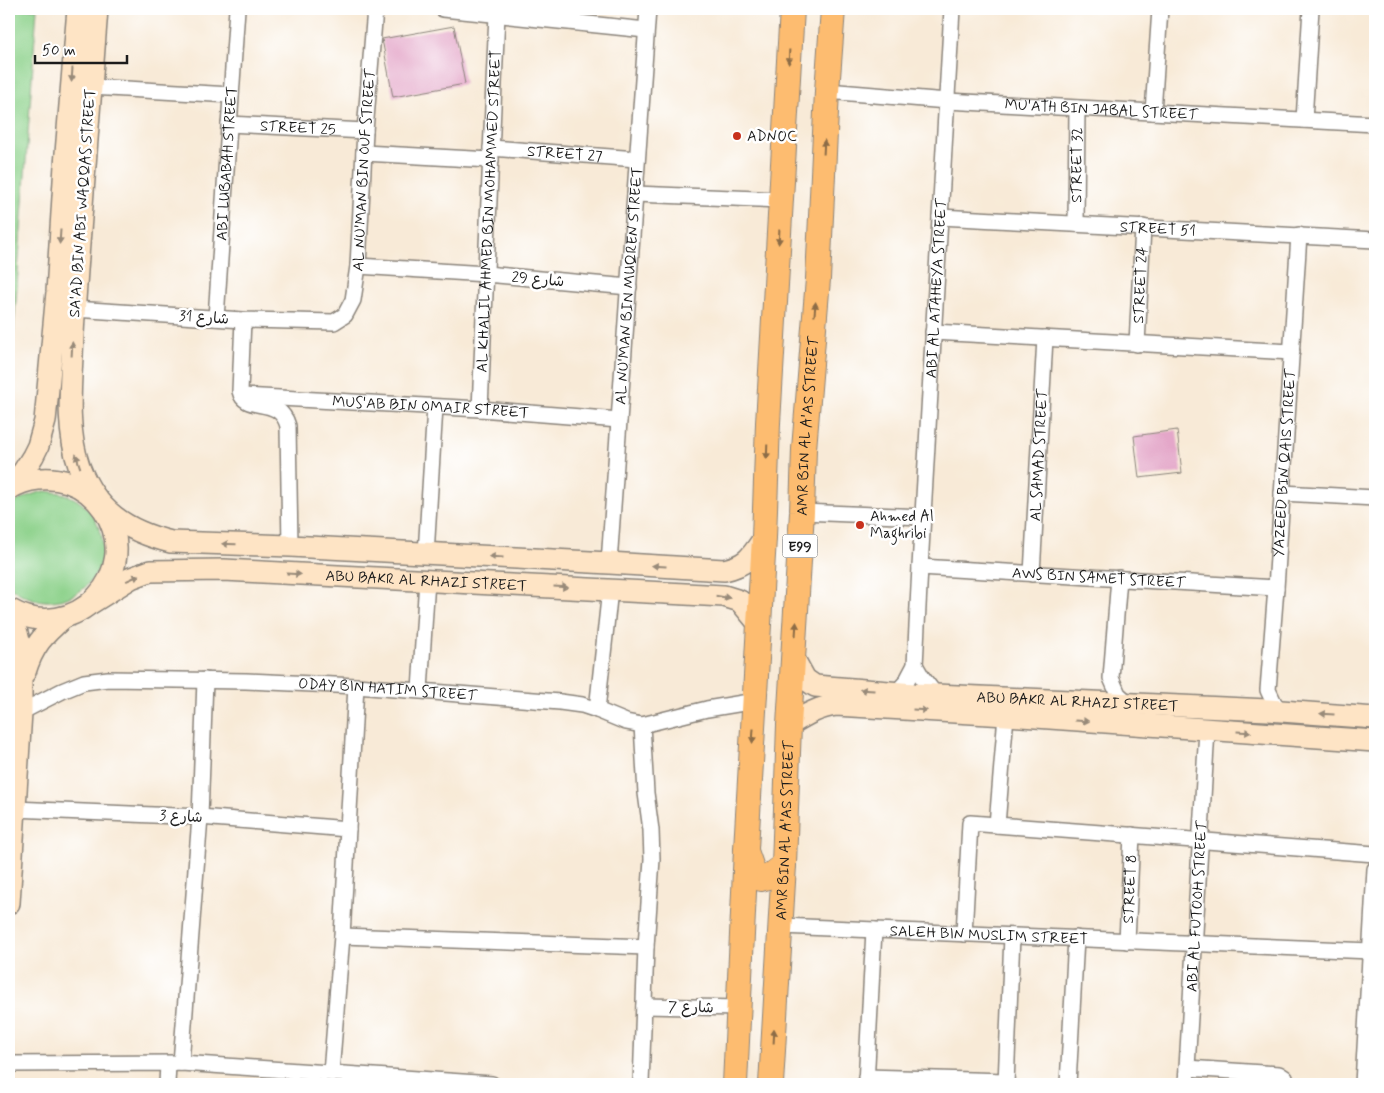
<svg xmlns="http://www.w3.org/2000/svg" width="1384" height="1093" viewBox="0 0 1384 1093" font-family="Mynerve,'Playpen Sans Arabic',sans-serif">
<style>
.green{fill:#8cd18a;stroke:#547653}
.building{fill:#e4a7c9}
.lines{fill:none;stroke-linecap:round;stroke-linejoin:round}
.street-casing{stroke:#8a837a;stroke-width:18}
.secondary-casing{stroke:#8a837a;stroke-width:24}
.primary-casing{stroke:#8a837a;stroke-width:26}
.street{stroke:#fff;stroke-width:15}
.secondary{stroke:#fee4c5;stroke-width:21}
.primary{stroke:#fdbc6f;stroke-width:24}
.oneway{fill:#8c6c46}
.oneway2{fill:#988a79}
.poi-dot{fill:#c8321e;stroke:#fff;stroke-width:2}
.labels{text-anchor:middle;stroke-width:5;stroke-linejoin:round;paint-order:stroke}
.shield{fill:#fff;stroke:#606060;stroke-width:1}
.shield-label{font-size:14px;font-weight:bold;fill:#1c1c1c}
.street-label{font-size:15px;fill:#1c1c1c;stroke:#fff}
.poi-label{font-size:15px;fill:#1c1c1c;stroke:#fff;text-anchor:start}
</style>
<rect width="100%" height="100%" fill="#fff"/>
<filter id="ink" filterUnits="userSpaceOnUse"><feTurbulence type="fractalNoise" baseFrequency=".02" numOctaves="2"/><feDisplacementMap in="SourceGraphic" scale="10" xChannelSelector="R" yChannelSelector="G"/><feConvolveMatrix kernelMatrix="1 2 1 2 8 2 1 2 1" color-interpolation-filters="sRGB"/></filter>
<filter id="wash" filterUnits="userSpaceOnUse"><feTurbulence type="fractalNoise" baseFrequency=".0096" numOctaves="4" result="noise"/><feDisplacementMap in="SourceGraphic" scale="20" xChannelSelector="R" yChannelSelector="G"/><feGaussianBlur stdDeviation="1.12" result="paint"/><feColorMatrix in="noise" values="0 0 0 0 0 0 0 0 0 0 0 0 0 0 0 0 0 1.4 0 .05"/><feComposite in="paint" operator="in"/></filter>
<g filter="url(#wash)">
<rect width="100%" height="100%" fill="#f8ead7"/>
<path class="green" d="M9 9H37L12 355 9 358Z
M45 491C50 492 56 492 61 493 73 496 85 504 92 514 130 570 62 630 9 586V507C20 498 31 494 45 491Z"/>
<g id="blocks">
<path class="building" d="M454 26 465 84 393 97 382 39Z
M1177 430 1182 473 1139 478 1134 436Z"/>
</g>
</g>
<g filter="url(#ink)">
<use href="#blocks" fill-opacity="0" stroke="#8a837a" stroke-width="1"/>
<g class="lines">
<defs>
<g id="street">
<path d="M443 9 646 30"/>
<path d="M91 87 231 95"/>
<path id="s1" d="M827 91 947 101 1375 124"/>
<path d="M1153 112 1160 9"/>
<path d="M1304 120 1311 9"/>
<path id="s2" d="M229 124 365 131"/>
<path id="s3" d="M491 148 637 159"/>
<path d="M364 153 491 160"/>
<path d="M635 194 781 200"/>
<path id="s4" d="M940 217 1375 240"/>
<path id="s5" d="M1076 224 1077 108"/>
<path d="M358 266 486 274 629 287"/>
<path id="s6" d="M74 309 243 320 334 322 345 315 353 300 358 266 365 131 375 9"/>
<path id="s7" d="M216 318 237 9"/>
<path d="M243 320 240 391C245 414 279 394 288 426L290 546"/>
<path d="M933 332 1292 352"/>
<path id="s8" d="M1137 344 1143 227"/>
<path id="s9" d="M242 396 480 409 619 420"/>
<path id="s10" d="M480 409 497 14"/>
<path d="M1282 493 1375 498"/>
<path d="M802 512 923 517"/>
<path d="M426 554 435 407"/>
<path id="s11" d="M609 563 648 9"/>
<path id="s12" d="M920 567 1276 588"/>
<path id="s13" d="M1032 574 1045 338"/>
<path d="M1119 578 1111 678 1118 694 1127 702"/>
<path d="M915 665 922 677 935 694"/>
<path d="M420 690 427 580"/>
<path id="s14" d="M897 692 906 682 915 665 920 567 952 9"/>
<path d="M597 710 610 589"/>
<path id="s15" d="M1280 710 1274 703 1268 690 1276 588 1299 235"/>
<path id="s16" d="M21 712 62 691 84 682 108 679 246 681 356 686 560 702 582 705 597 710 626 722 642 725 707 709 755 701"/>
<path d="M14 809 200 817 348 829"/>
<path d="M997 825 1006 715"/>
<path id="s17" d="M781 926 1371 951"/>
<path d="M964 934 970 823 1375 854"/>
<path d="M342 936 646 947"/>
<path id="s18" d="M1127 941 1132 835"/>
<path d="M644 1006 739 1008"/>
<path d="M181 1063 200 817 205 680"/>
<path d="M9 1064 181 1063 492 1084"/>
<path d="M1187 1068 1279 1074 1285 1078V1084"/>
<path d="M331 1073 342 936 356 686"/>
<path d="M866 1077 1006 1081"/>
<path d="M167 1084 168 1064"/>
<path d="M641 1084 646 947 652 859 651 830 646 793 642 725"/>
<path d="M866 1084 874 930"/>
<path d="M1006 1084 1012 936"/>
<path d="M1068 1084 1076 938"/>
<path id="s19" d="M1186 1084 1207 730"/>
<path d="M1363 1084 1375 869"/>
</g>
<g id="secondary">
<path d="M97 9C90 96 84 183 77 270 75 299 73 328 72 357 70 393 67 432 79 466 96 511 126 531 171 542L290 546 609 563 724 570C747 565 751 557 764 538"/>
<path d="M9 486 23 472 33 456 38 446 45 421 57 292 65 165 78 9"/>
<path id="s20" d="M91 603 131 578 150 571 224 570 724 596 740 601 759 624"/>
<path d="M9 609C74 647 145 573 104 510 95 497 83 487 68 482 49 476 27 478 9 489"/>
<path d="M9 620 17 633 21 649V712L9 903"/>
<path id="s21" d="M794 659 805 679 815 686 914 694 1268 710 1375 718"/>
<path d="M25 672C33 646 43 635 63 618"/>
<path d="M789 725C804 716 818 707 836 705L1006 715 1375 741"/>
</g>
<g id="primary">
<path d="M746 851 754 874 761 879 768 877 784 865"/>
<path d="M735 1084 746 849 764 538 768 423 792 9"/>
<path id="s22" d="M771 1084 784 865 789 725 802 512 804 449 818 279 827 91 833 9"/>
</g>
</defs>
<use href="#street" class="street-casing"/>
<use href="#secondary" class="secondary-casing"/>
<use href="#primary" class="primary-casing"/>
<use href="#street" class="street"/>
<use href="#secondary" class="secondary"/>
<use href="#primary" class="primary"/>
</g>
<defs><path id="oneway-solid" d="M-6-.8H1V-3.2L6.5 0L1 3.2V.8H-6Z" transform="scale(1.25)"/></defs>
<g class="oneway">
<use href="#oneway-solid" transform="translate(789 57) rotate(93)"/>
<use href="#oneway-solid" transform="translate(824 147) rotate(-87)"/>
<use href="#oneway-solid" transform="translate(779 237) rotate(93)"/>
<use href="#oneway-solid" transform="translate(815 309) rotate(-85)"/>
<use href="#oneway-solid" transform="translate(767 452) rotate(92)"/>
<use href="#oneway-solid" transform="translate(796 629) rotate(-86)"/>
<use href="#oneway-solid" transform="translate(753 736) rotate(94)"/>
<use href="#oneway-solid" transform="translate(774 1036) rotate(-87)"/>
</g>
<g class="oneway2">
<use href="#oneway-solid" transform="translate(72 75) rotate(94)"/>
<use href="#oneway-solid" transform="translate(60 237) rotate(94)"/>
<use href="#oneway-solid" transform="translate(72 349) rotate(-87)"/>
<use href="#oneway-solid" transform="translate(78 461) rotate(-108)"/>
<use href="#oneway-solid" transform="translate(229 544) rotate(-178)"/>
<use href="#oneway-solid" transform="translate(496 557) rotate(-177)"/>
<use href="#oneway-solid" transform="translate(659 566) rotate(-176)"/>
<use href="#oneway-solid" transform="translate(294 574) rotate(3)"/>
<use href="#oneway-solid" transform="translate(133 578) rotate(-24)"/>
<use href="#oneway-solid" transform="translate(561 587) rotate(3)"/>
<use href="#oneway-solid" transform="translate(723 597) rotate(9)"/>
<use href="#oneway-solid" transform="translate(867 690) rotate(-176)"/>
<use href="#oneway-solid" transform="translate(920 710) rotate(3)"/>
<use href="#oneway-solid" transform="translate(1327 714) rotate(-176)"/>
<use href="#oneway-solid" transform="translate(1082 721) rotate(4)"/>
<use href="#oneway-solid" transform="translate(1244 732) rotate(4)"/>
</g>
</g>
<g class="poi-dot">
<circle cx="737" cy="136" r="5"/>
<circle cx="860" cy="525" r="5"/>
</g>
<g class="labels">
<rect class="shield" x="782.5" y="534.5" width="35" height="23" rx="4"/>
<g class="shield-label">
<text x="800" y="551">E99</text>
</g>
<g class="street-label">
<text dy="5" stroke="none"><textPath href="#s1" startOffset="275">MU'ATH BIN JABAL STREET</textPath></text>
<text dy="5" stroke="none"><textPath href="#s2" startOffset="69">STREET 25</textPath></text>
<text dy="5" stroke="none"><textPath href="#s3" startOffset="74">STREET 27</textPath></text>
<text dy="5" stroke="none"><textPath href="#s7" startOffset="155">ABI LUBABAH STREET</textPath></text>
<text dy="5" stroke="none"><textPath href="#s5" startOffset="59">STREET 32</textPath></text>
<text dy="5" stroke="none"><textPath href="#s6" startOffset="421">AL NU'MAN BIN OUF STREET</textPath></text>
<text transform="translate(82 203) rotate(-86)" y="5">SA'AD BIN ABI WAQQAS STREET</text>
<text dy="5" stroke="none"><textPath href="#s10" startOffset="198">AL KHALIL AHMED BIN MOHAMMED STREET</textPath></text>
<text dy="5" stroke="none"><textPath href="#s4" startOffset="218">STREET 51</textPath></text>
<text transform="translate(538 279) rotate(5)" y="5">شارع 29</text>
<text dy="5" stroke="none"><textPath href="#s8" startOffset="59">STREET 24</textPath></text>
<text dy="5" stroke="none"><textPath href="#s11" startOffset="278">AL NU'MAN BIN MUQREN STREET</textPath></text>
<text dy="5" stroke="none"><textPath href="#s14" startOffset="410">ABI AL ATAHEYA STREET</textPath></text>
<text transform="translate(204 317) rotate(4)" y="5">شارع 31</text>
<text dy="5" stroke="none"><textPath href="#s9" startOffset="189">MUS'AB BIN OMAIR STREET</textPath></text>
<text dy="5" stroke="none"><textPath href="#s22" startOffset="659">AMR BIN AL A'AS STREET</textPath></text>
<text dy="5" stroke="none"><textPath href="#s13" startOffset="119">AL SAMAD STREET</textPath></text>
<text dy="5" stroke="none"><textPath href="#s15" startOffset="251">YAZEED BIN QAIS STREET</textPath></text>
<text dy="5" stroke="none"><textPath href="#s12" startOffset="179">AWS BIN SAMET STREET</textPath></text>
<text dy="5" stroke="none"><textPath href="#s20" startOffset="344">ABU BAKR AL RHAZI STREET</textPath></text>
<text dy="5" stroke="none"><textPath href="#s16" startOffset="374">ODAY BIN HATIM STREET</textPath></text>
<text dy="5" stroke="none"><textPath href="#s21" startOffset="298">ABU BAKR AL RHAZI STREET</textPath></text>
<text transform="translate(181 816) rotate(3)" y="5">شارع 3</text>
<text dy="5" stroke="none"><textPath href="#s22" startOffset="254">AMR BIN AL A'AS STREET</textPath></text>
<text dy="5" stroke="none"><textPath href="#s18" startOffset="52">STREET 8</textPath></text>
<text dy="5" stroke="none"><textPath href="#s19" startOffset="178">ABI AL FUTOOH STREET</textPath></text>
<text dy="5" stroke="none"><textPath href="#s17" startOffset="208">SALEH BIN MUSLIM STREET</textPath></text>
<text transform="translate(691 1007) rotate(1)" y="5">شارع 7</text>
</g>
<g class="poi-label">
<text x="747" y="141">ADNOC</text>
<text x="870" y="521">Ahmed Al<tspan x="870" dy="17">Maghribi</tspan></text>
</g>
</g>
<rect width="1384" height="1093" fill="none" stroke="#fff" stroke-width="30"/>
<path d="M35 55v8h92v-8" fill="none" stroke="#1c1c1c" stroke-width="2.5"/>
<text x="42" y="55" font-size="15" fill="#1c1c1c" stroke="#ffffff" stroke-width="4" paint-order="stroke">50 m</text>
</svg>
